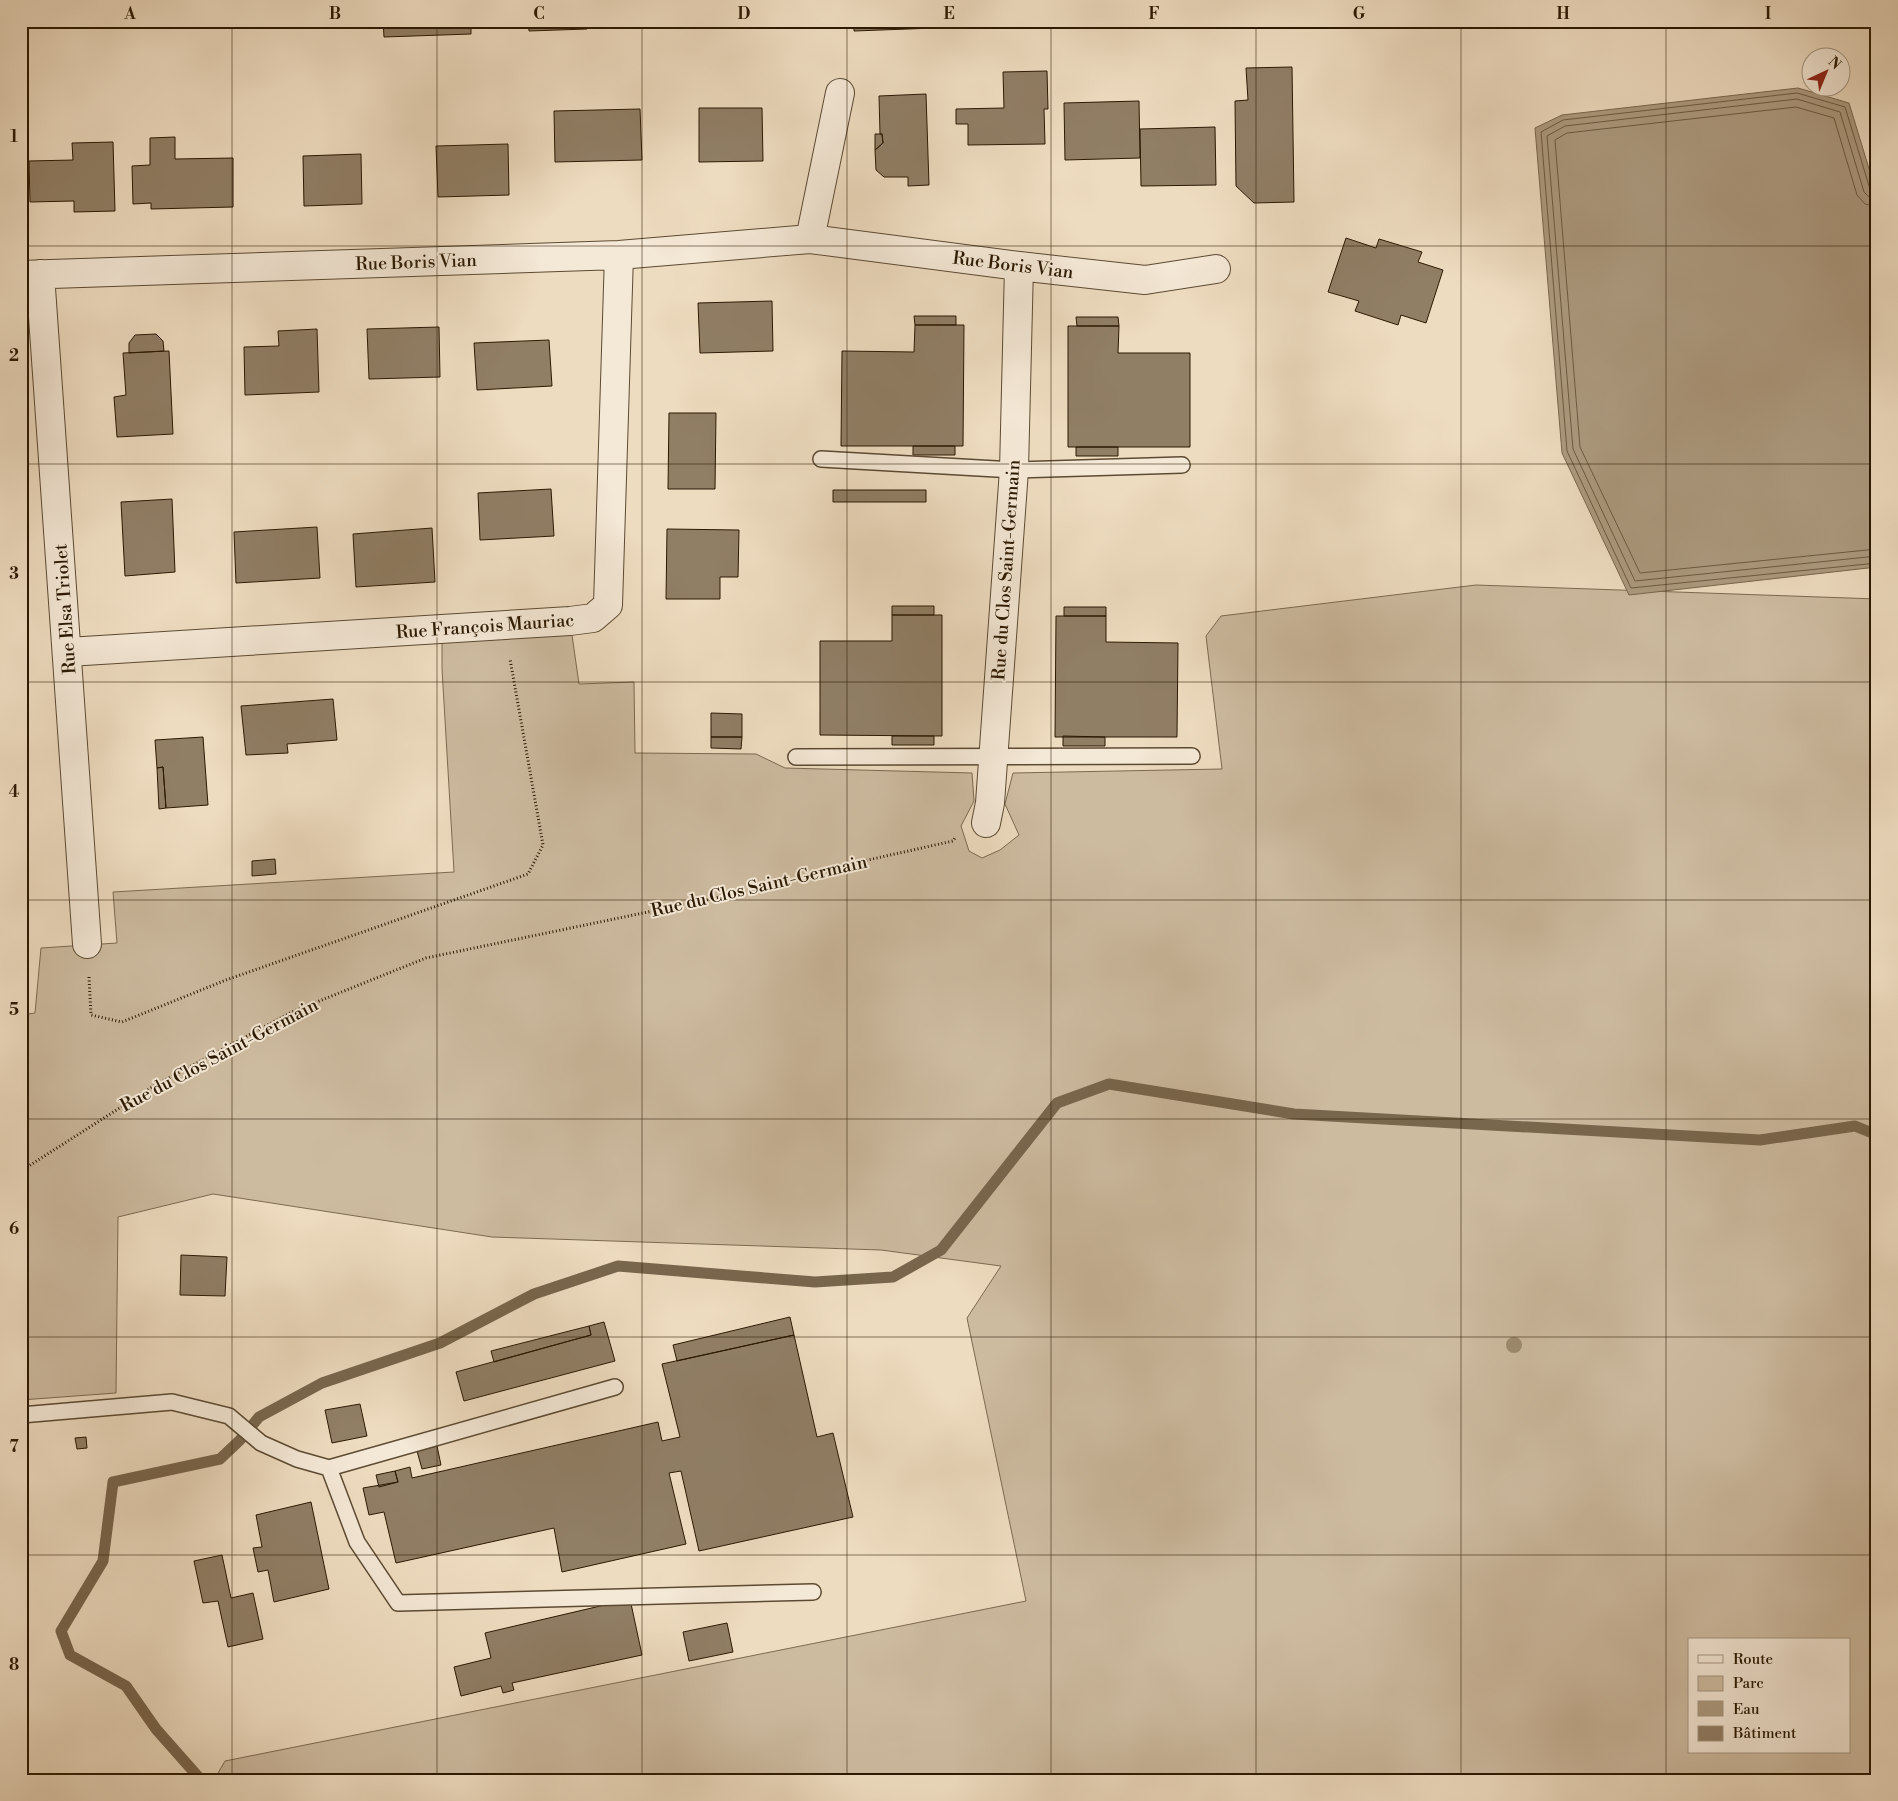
<svg xmlns="http://www.w3.org/2000/svg" width="1898" height="1801" viewBox="0 0 1898 1801" font-family="'Libre Bodoni',serif">
<style>
.green{fill:#cdbba0;stroke:#7c6a51;fill-rule:evenodd}
.water{fill:#ac9a7f;stroke:#78664d}
.lines{fill:none;stroke-linecap:round;stroke-linejoin:round}
.shore{stroke:#6c5a40;stroke-width:1}
.stream{stroke:#78664d;stroke-width:11}
.building{fill:#907e65;stroke:#2b1902}
.lane-casing{stroke:#5c4a32;stroke-width:18}
.street-casing{stroke:#5c4a32;stroke-width:30}
.path{stroke:#2b1902;stroke-width:3;stroke-dasharray:1 2.5;stroke-linecap:butt}
.lane{stroke:#f4e8d6;stroke-width:15}
.street{stroke:#f4e8d6;stroke-width:28}
.tree{fill:#9e8c71}
.grid{fill:none;stroke:#2b1902;stroke-width:1;stroke-opacity:0.55}
.labels{text-anchor:middle;stroke-width:4;stroke-linejoin:round;paint-order:stroke}
.street-label{font-size:18px;fill:#2b1902;stroke:#f4e8d6}
.neatline{fill:none;stroke:#2b1902;stroke-width:2}
.grid-label{font-size:16px;text-anchor:middle;font-weight:bold;fill:#2b1902}
</style>
<rect width="100%" height="100%" fill="#eedcc0"/>
<filter id="stains"><feTurbulence type="fractalNoise" baseFrequency=".004" numOctaves="4"/><feColorMatrix values="0 0 0 0 .2 0 0 0 0 .09 0 0 0 0 .02 0 0 0 .5 -.17"/></filter>
<radialGradient id="worn" r=".72"><stop offset=".6" stop-color="#630" stop-opacity="0"/><stop offset="1" stop-color="#630" stop-opacity=".3"/></radialGradient>
<path class="green" d="M1476 585 1877 599V1780H214L225 1761 1026 1601 967 1318 1001 1266 881 1250 492 1237 213 1194 118 1217 116 1393 21 1400V1015L35 1013 41 948 117 943 113 892 454 872 442 669V629L570 621 579 684 634 682 635 753 756 754 785 768 972 773 974 801 961 826 969 851 982 858 1000 850 1019 835 1005 804 1013 773 1222 769 1206 636 1221 616ZM1689 1640H1849V1752H1689Z"/>
<path class="water" d="M1798 88 1849 103 1877 195V567L1629 595 1562 453 1535 128 1562 115Z"/>
<g class="lines">
<path class="shore" d="M1877 193 1872 192 1870 189 1845 107 1797 93 1563 120 1541 132 1567 451 1631 588 1877 563
M1877 199 1869 197 1864 192 1840 112 1797 99 1565 126 1547 136 1573 449 1635 581 1877 556
M1877 207 1865 204 1857 195 1834 118 1796 107 1567 133 1555 140 1580 447 1640 573 1877 549"/>
<path class="stream" d="M201 1780 156 1729 126 1686 70 1655 61 1631 103 1561 113 1482 220 1459 240 1440 259 1417 322 1383 440 1343 534 1294 618 1266 815 1282 893 1277 941 1250 1057 1103 1109 1084 1294 1114 1760 1140 1855 1126 1877 1135"/>
</g>
<path class="building" d="M383 21H471V34L384 37Z
M528 21H587V29L529 31Z
M626 21H699V24L626 25Z
M743 21H820V22L744 24Z
M854 21H935V28L854 31Z
M1292 67 1294 202 1254 203 1236 186 1235 101 1248 100 1246 68Z
M1047 71 1048 109H1044L1045 144 968 145V124H956V109L1004 108 1003 72Z
M926 94 929 185 908 186V177H884L876 170 875 150 883 143 882 134H880L879 96Z
M1139 101 1140 158 1065 160 1064 103Z
M699 108H762L763 161 699 162Z
M640 109 642 160 555 162 554 111Z
M1215 127 1216 185 1141 186 1140 129Z
M875 134H882L883 143 875 150Z
M175 137V159L233 158V207L151 209V203L133 204 132 166 150 165V138Z
M113 142 115 211 74 212V201L30 202 29 161 73 160 72 143Z
M508 144 509 195 438 197 436 146Z
M361 154 362 204 304 206 303 156Z
M1346 238 1376 248 1379 239 1422 252 1418 262 1443 270 1426 323 1401 315 1398 325 1355 311 1359 301 1328 292Z
M772 301 773 351 700 353 698 303Z
M914 316H956V325H915Z
M1076 317H1118L1119 326H1077Z
M915 325H964L963 446H841L842 351 914 352Z
M1068 326H1119L1118 353H1190V447H1068Z
M439 327 440 377 369 379 367 329Z
M317 329 319 392 245 395 244 347 279 346 278 331Z
M156 334 163 341 164 351 129 353V343L135 335Z
M549 340 552 386 477 390 474 343Z
M169 351 173 434 117 437 114 397 126 395 123 353Z
M669 413H716L715 489H668Z
M913 446H955V455H913Z
M1076 447H1118V456H1076Z
M551 489 554 536 480 540 478 493Z
M833 490H926V502H833Z
M172 499 175 572 125 576 121 502Z
M317 527 320 578 236 583 234 532Z
M432 528 435 582 356 587 353 534Z
M667 529 739 530 738 577H720V599H666Z
M892 606H934V615H892Z
M1064 607H1106V616H1064Z
M892 615H942V736L820 735V641H892Z
M1056 616H1106V642L1178 643 1177 737H1055Z
M333 699 337 740 287 744 288 753 246 755 241 706Z
M711 713 742 714V737H711Z
M892 736H934V745H892Z
M1063 736 1105 737V746H1063Z
M203 737 208 805 166 808 163 767 157 768 155 740Z
M711 737H742L741 749 711 748Z
M163 767 166 808 159 809 157 768Z
M275 859 276 874 252 876V861Z
M181 1255 227 1257 225 1296 180 1295Z
M790 1317 794 1335 677 1361 673 1345Z
M604 1322 615 1361 464 1401 456 1372 591 1335 589 1326Z
M589 1326 591 1335 494 1362 491 1351Z
M794 1335 817 1437 833 1433 853 1517 699 1551 681 1471 669 1473 686 1544 562 1572 554 1528 396 1563 384 1512 369 1515 363 1488 398 1482 395 1471 410 1467 412 1478 658 1422 662 1441 680 1437 662 1364Z
M360 1404 367 1436 332 1443 325 1410Z
M86 1437 87 1448 77 1449 75 1438Z
M437 1446 441 1465 422 1469 417 1451Z
M395 1471 398 1482 379 1487 376 1475Z
M311 1502 329 1589 274 1602 268 1570 258 1572 253 1548 262 1547 256 1515Z
M222 1555 231 1598 253 1593 263 1639 228 1647 218 1601 203 1603 194 1561Z
M630 1599 642 1655 512 1683 514 1690 503 1693 501 1686 461 1696 454 1667 491 1658 485 1633Z
M727 1623 733 1652 689 1661 683 1632Z"/>
<g class="lines">
<defs>
<path id="lane" d="M821 459 1014 470 1182 465
M796 757 1192 756
M21 1415 172 1402 229 1416 261 1443 297 1459 329 1468 357 1542 398 1603 813 1592
M329 1468 615 1387"/>
<path id="street" d="M810 239 1019 266 1145 280 1216 269
M40 274 87 944
M21 275 619 255 810 239 840 93
M68 652 570 621 593 618 608 605 619 255
M986 823 990 803 1014 470 1019 266"/>
</defs>
<use href="#lane" class="lane-casing"/>
<use href="#street" class="street-casing"/>
<path class="path" d="M89 977 91 1015 122 1022 226 980 528 874 543 845 510 659
M21 1171 154 1086 292 1012 426 958 759 889 868 860 953 841 955 838"/>
<use href="#lane" class="lane"/>
<use href="#street" class="street"/>
</g>
<circle class="tree" cx="1514" cy="1345" r="8"/>
<path class="grid" d="M232 21V1780M437 21V1780M642 21V1780M847 21V1780M1051 21V1780M1256 21V1780M1461 21V1780M1666 21V1780M21 246H1877M21 464H1877M21 682H1877M21 900H1877M21 1119H1877M21 1337H1877M21 1555H1877"/>
<g class="labels">
<g class="street-label">
<text transform="translate(416 262) rotate(-2)" y="6">Rue Boris Vian</text>
<text transform="translate(1013 265) rotate(7)" y="6">Rue Boris Vian</text>
<text transform="translate(1006 570) rotate(-86)" y="6">Rue du Clos Saint-Germain</text>
<text transform="translate(65 609) rotate(-94)" y="6">Rue Elsa Triolet</text>
<text transform="translate(485 626) rotate(-4)" y="6">Rue François Mauriac</text>
<text transform="translate(759 886) rotate(-13)" y="6">Rue du Clos Saint-Germain</text>
<text transform="translate(219 1055) rotate(-28)" y="6">Rue du Clos Saint-Germain</text>
</g>
</g>
<rect width="1898" height="1801" fill="none" stroke="#eedcc0" stroke-width="55"/>
<rect x="1688" y="1638" width="162" height="115" fill="#f4e8d6" stroke="#a49581"/>
<rect x="1698" y="1655" width="25" height="8" fill="#f4e8d6" stroke="#a49581"/>
<text x="1733" y="1664" font-size="15" fill="#2b1902">Route</text>
<rect x="1698" y="1676" width="25" height="15" fill="#cdbba0" stroke="#a49581"/>
<text x="1733" y="1688" font-size="15" fill="#2b1902">Parc</text>
<rect x="1698" y="1701" width="25" height="15" fill="#ac9a7f" stroke="#a49581"/>
<text x="1733" y="1714" font-size="15" fill="#2b1902">Eau</text>
<rect x="1698" y="1726" width="25" height="15" fill="#907e65" stroke="#a49581"/>
<text x="1733" y="1738" font-size="15" fill="#2b1902">Bâtiment</text>
<g transform="translate(1826 72) rotate(44)"><circle r="24" fill="#f4e8d6" stroke="#a49581"/>
<path d="M0-4L9 19L0 12L-9 19Z" fill="#8f2418"/>
<text y="-8" font-size="14" font-weight="bold" text-anchor="middle" fill="#2b1902">N</text>
</g>
<rect x="28" y="28" width="1842" height="1746" class="neatline"/>
<g class="grid-label">
<text x="130" y="19">A</text>
<text x="335" y="19">B</text>
<text x="539" y="19">C</text>
<text x="744" y="19">D</text>
<text x="949" y="19">E</text>
<text x="1154" y="19">F</text>
<text x="1359" y="19">G</text>
<text x="1563" y="19">H</text>
<text x="1768" y="19">I</text>
<text x="14" y="142">1</text>
<text x="14" y="361">2</text>
<text x="14" y="579">3</text>
<text x="14" y="797">4</text>
<text x="14" y="1015">5</text>
<text x="14" y="1234">6</text>
<text x="14" y="1452">7</text>
<text x="14" y="1670">8</text>
</g>
<rect width="100%" height="100%" filter="url(#stains)"/>
<rect width="100%" height="100%" fill="url(#worn)"/>
</svg>
